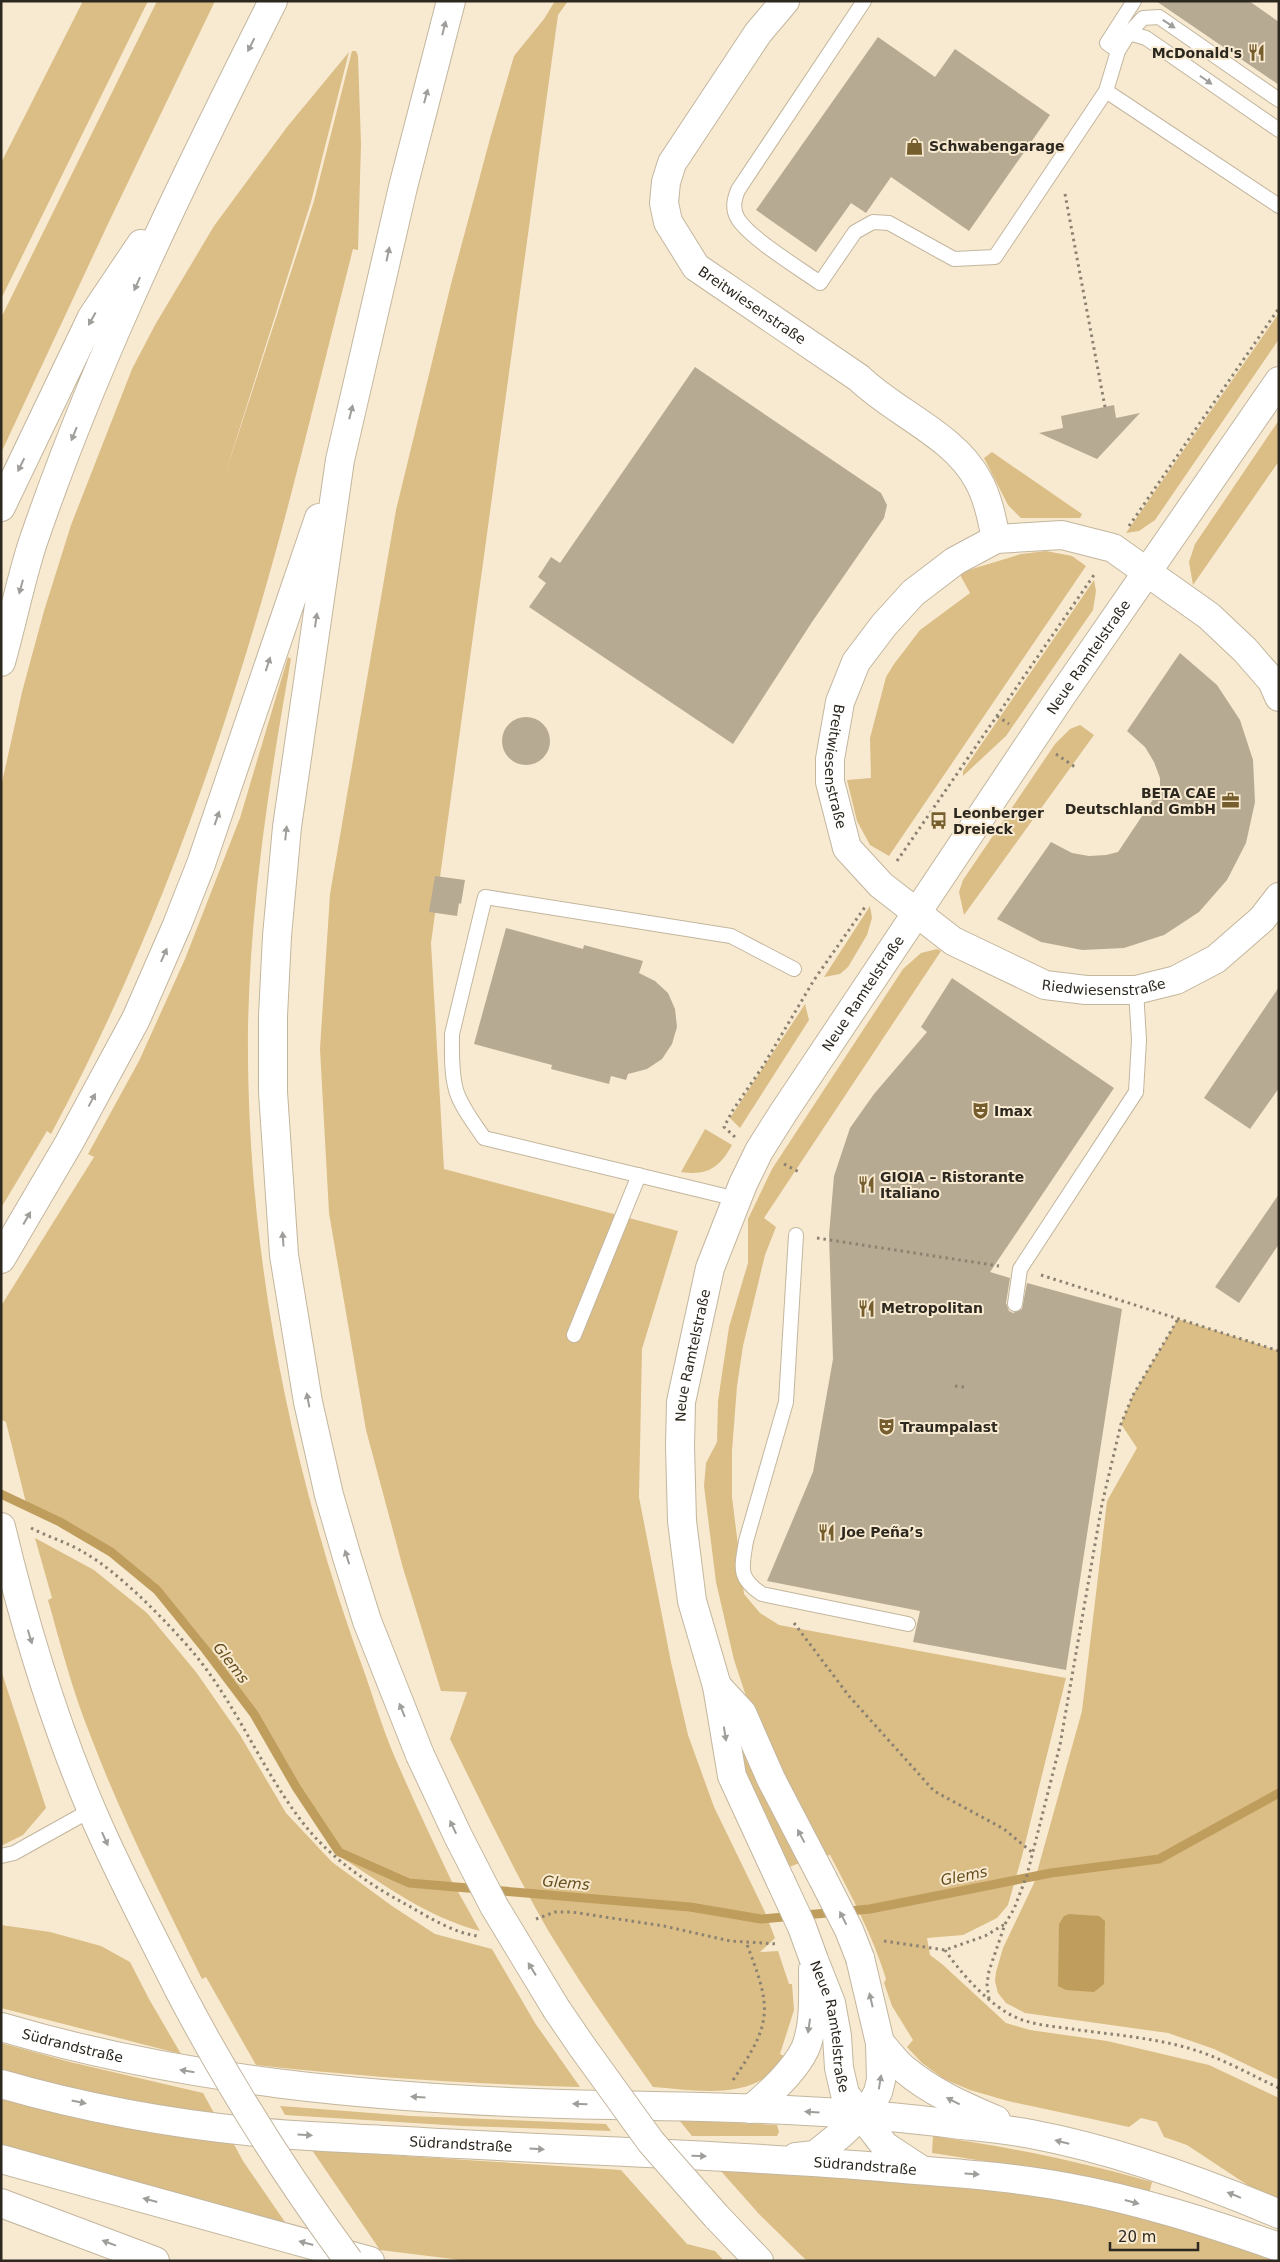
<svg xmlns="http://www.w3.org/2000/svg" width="1280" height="2262" viewBox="0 0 1280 2262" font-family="'DejaVu Sans',sans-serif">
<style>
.green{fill:#dbbd86}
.water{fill:#bf9e5d}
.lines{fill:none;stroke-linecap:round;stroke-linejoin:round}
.stream{stroke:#bf9e5d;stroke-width:9}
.building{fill:#b7aa93}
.lane-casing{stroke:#c3b69e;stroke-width:16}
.street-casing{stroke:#c3b69e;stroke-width:30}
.secondary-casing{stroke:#c3b69e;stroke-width:30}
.highway-casing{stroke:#c3b69e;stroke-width:30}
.path{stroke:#8b8271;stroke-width:3;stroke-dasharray:2.5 4;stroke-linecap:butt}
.lane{stroke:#fff;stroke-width:14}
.street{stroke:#fff;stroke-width:28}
.secondary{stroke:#fff;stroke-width:28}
.highway{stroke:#fff;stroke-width:28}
.secondary-bridge-casing{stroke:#c3b69e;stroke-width:30;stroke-linecap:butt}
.highway-bridge-casing{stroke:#c3b69e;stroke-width:30;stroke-linecap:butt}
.secondary-bridge{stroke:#fff;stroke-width:28}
.highway-bridge{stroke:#fff;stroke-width:28}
.oneway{fill:#a09e9a}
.labels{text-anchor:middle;stroke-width:4;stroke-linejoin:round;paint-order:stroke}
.poi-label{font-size:14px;font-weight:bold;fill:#2d281f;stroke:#f8ead1;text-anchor:start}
.street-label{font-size:14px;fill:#2d281f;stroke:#f8ead1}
.water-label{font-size:15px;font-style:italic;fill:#654d1b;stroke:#f8ead1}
</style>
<rect width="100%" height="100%" fill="#f8ead1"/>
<path class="green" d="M83 1H148L1 299V163Z
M157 1H215L107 226 1 453V318Z
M555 1H568L558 15 431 943 444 1169 678 1231 642 1349 639 1497 671 1662 688 1735 714 1807 764 1910 775 1938 760 1952 778 1951 789 1984H792L794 2010 780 2054 784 2056C759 2103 696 2090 653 2087 617 2036 581 1985 549 1932 513 1869 482 1804 450 1739L467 1692 441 1691 403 1568 366 1430 329 1213 320 1049 330 894 396 510 451 284 491 135 514 56 544 19Z
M352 51H356L358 56 361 144 358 250 353 249C324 361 298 475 266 586 212 775 144 961 51 1134L47 1131 1 1208V787L22 692 44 611 71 525 132 369 155 325 214 226 287 127 349 52 311 202 223 481 314 201Z
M1279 313V339L1155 520 1139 531 1126 533Z
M1279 420V461L1193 585 1189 562 1195 544Z
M992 452 1082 514 1080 518H1021L1008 505 984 458Z
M1046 551 1072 556 1086 566 889 856 870 845 857 821 847 780 871 778 870 738 886 677 894 664 920 630 970 593 959 573 1021 554Z
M1094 580 1096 591 1093 610 1006 736 963 776V771Z
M288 657 291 659C269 782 250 906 248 1030 246 1249 290 1470 365 1674 376 1706 386 1739 400 1769 417 1808 435 1846 453 1884L407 1880 340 1851 298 1785 256 1712 209 1647 188 1621 149 1580 113 1550 62 1520 26 1503 6 1422 2 1420 1 1413V1306L94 1157 88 1154 139 1061 185 959 240 818Z
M1080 725 1094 735 964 915 959 892 963 880 1055 744 1070 729Z
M870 906 872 918 867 935 848 967 840 974 824 977Z
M937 949 941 951 764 1218 776 1227 765 1255 743 1346 737 1386 732 1451V1497L744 1594 760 1613 779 1625 1066 1678 1022 1856 1008 1905 997 1918 963 1935 927 1938 930 1955 942 1964 1006 2023 1030 2030 1107 2041 1209 2065 1279 2098V2199L1249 2186 1187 2145 1164 2137 1157 2122 1141 2118 1129 2127 1008 2101 970 2090 944 2079 922 2063 907 2047 913 2040 892 2006 884 1983 886 1979C873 1936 851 1895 830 1855L825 1856 750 1708 734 1660 716 1582 704 1486 706 1463 717 1442 718 1401 729 1327 748 1263V1219L772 1169 903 969 921 953Z
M805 1004 809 1020 740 1128 730 1118Z
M705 1129 732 1145C720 1167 708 1176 681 1172Z
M1178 1319 1279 1351V2080L1214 2049 1168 2033 1025 2013 1006 2003 998 1993 995 1981 996 1972 1003 1948 1034 1883 1082 1711 1107 1501 1137 1448 1121 1424 1133 1395Z
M35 1538 94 1570 147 1613 196 1672 240 1735 286 1813 332 1862 392 1906 435 1934 492 1949 535 2023 580 2087C471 2084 364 2077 256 2065L206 1977 202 1979 200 1975C162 1897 122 1819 91 1737 73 1693 61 1646 48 1600L52 1598Z
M1 1670 46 1808 23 1835 1 1846Z
M738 1730 805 1861 789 1867 744 1773Z
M338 1855 408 1885 457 1890 480 1931C427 1917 384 1885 338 1855Z
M1 1925 50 1932 101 1946 130 1962 149 1999 181 2054 1 2008Z
M1 2043 70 2062 203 2093 219 2122 1 2073Z
M1 2091 230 2137 243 2161 287 2225 1 2144Z
M280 2106 411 2116 606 2124 611 2131 462 2126 285 2115Z
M679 2120 777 2125 779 2132 777 2136H692Z
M933 2136C1009 2147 1078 2161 1152 2182L1149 2194C1077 2176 1006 2164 932 2153Z
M312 2150 621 2170 687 2244 715 2251 724 2261H469L380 2250Z
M720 2170 826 2171 1062 2196 1148 2215 1279 2259V2261H807L759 2214Z"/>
<path class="water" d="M1069 1914 1099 1916 1105 1921 1104 1984 1094 1992 1066 1990 1058 1986 1059 1924 1064 1916Z"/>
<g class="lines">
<path class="stream" d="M1 1494 60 1522 111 1552 157 1590 205 1649 254 1714 296 1787 339 1852 409 1883 690 1907 761 1919 870 1909 1051 1873 1159 1859 1279 1793"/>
</g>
<path class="building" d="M1156 1H1249L1279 22V85Z
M878 37 935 77 955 49 1050 115 969 231 891 177 866 213 851 203 816 252 756 210Z
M695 367 881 493 887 505 884 518 812 622 733 744 529 607 546 583 538 577 551 557 560 563Z
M1114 405 1116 418 1140 413 1097 459 1039 433 1063 428 1061 416Z
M1180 653 1217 685 1240 720 1253 760 1255 802 1246 843 1227 880 1199 912 1164 935 1124 948 1082 950 1041 942 997 919 1051 842 1072 853 1089 856 1106 855 1118 852 1160 789V778L1154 762 1145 747 1127 731Z
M502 741a24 24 0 1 1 48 0a24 24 0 1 1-48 0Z
M435 876 465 880 461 904 459 903 457 916 429 912Z
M506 928 583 949 584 945 643 961 639 973 655 981 668 993 675 1009 677 1027 672 1044 662 1059 647 1069 628 1074 626 1080 611 1076 609 1084 551 1069 552 1065 474 1044Z
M952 978 1114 1088 990 1272 1010 1278 1006 1303 1009 1311 1013 1313 1022 1309 1027 1283 1122 1309 1066 1670 913 1642 920 1611 767 1581 813 1472 833 1359 829 1235 834 1176 850 1128 874 1094 927 1032 921 1027Z
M1279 987V1088L1250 1129 1204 1098Z
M1279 1194V1244L1239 1303 1215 1287Z"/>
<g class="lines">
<defs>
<path id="lane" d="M864 1 738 190C734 200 732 209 738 219 751 239 799 268 820 283L855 232 873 222 889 223 954 259 995 257 1106 91 1118 51 1129 33 1146 38 1279 130
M1129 33 1143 18 1159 17 1279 100
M1118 51 1107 43 1134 1
M1106 91 1279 206
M737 1199 484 1138C474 1123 461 1107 456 1090 451 1072 452 1052 452 1034L485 897 731 936 794 969
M796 1235 786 1402 746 1541C742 1567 737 1578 762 1594L908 1624
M1015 1304 1020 1269 1136 1092 1139 1040 1136 990
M574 1335 639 1175
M1 1856 14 1853 91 1810"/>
<g id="street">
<path id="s1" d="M785 1 758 33 672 163 666 182 664 203 668 222 696 267 859 378C895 413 954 435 978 480 988 498 992 519 996 539"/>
<path id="s2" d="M1279 697 1272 681 1245 650 1209 616 1113 548 1062 535 996 539 955 561 913 593 884 625 856 662 840 702 830 759V782L847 848 881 885 953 941 1045 985 1086 990H1136L1176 980 1216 959 1262 919 1279 897"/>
</g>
<g id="secondary">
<path d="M717 1686 742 1713 771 1779 823 1879"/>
<path id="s3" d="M781 1882 732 1776 717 1686 692 1601 682 1521 680 1446 681 1402 710 1268 743 1184 759 1151 783 1113 1062 695 1279 381"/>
<path id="s4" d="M814 1960 831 2003 837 2036 839 2068 845 2094 885 2146 920 2169"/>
<path id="s5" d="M1 2027C184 2081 373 2098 562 2104 692 2107 824 2107 953 2124 979 2127 1005 2129 1031 2134 1116 2150 1199 2180 1279 2214"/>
<path d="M880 2043C888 2051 895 2062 904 2069 931 2092 963 2106 996 2120"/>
<path id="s6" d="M1 2084C81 2107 173 2124 256 2132 306 2137 356 2138 405 2141 568 2151 730 2154 892 2168 950 2173 1008 2176 1066 2187 1139 2200 1210 2223 1279 2247"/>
<path d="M751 2109C768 2095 795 2070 805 2049 815 2026 813 1994 813 1969"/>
<path d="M796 2157 815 2155 840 2135 870 2107 878 2092 881 2080 880 2043 860 1958"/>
</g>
<path id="highway" d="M1 507 92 317 141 244
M1 662C12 623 20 583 32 545 96 357 184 178 273 1
M1 1259 69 1143 136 1019 177 925 201 864 319 518
M1 1527C24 1623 53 1720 92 1811 118 1872 149 1930 178 1988
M420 1755 367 1621 347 1557 329 1495 308 1402 284 1255 273 1092V1016L277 936 287 827 340 460 403 187 451 1
M557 2010 583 2048
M1 2159 370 2261
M1 2203 155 2261
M716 2216 759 2261"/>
</defs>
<use href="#lane" class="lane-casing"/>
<use href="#street" class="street-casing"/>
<use href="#secondary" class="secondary-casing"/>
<use href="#highway" class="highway-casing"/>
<path class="path" d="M1065 194 1105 407
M1129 526 1279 308
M997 716 1009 724
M1056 754 1075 767
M897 861 1096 572
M735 1137 724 1127 733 1110 763 1066 814 980 865 907
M784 1164 799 1172
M817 1238 999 1266
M1041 1275 1279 1351
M955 1386 965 1387
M31 1528C48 1537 67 1542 83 1552 118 1571 166 1621 192 1651 236 1703 261 1769 303 1823 331 1859 370 1885 409 1906 430 1918 454 1933 478 1936
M794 1623 849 1696 934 1791 1004 1829 1034 1854
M536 1919 555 1912H572L664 1926 730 1941 778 1944
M884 1941 945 1950 985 1936 1005 1924
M945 1950C960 1972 983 1998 1006 2012 1027 2026 1055 2026 1079 2030 1116 2035 1153 2038 1188 2048 1220 2057 1249 2074 1279 2088
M989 1999 987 1984 989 1971 1005 1924 1014 1909 1027 1875 1060 1745 1102 1504 1121 1424 1133 1395 1178 1319
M733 2080C774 2021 771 2007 746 1942"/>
<use href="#lane" class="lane"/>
<use href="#street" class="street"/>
<use href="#secondary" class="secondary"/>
<use href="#highway" class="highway"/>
<defs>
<path id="secondary-bridge" d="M823 1879 849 1930 860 1958
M781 1882 802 1927 814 1960"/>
<path id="highway-bridge" d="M420 1755 458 1836 494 1906 557 2010
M178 1988C228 2084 285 2174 349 2261
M583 2048 651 2142 716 2216"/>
</defs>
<use href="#secondary-bridge" class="secondary-bridge-casing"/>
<use href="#highway-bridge" class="highway-bridge-casing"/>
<use href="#secondary-bridge" class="secondary-bridge"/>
<use href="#highway-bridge" class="highway-bridge"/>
</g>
<defs><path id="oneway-solid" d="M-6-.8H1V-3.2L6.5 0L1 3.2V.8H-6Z" transform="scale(1.25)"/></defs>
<g class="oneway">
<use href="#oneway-solid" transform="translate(1169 24) rotate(34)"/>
<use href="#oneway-solid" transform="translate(444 28) rotate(-76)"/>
<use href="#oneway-solid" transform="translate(251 45) rotate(117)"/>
<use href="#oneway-solid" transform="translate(1206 80) rotate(35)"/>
<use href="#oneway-solid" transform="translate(426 96) rotate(-75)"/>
<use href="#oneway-solid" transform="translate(388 254) rotate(-78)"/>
<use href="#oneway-solid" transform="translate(137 284) rotate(114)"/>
<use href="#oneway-solid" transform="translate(92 319) rotate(119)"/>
<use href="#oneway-solid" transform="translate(351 412) rotate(-76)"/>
<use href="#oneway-solid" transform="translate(74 434) rotate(112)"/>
<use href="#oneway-solid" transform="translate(21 465) rotate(116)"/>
<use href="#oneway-solid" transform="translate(21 587) rotate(105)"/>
<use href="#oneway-solid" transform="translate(316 620) rotate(-82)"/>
<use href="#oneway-solid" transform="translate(268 664) rotate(-72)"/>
<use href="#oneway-solid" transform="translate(217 818) rotate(-71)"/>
<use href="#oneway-solid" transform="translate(286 833) rotate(-84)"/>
<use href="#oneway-solid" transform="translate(164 955) rotate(-66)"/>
<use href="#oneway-solid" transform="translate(92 1100) rotate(-62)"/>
<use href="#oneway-solid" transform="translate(27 1218) rotate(-60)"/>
<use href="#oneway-solid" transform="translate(283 1239) rotate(-94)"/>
<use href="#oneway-solid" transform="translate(308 1400) rotate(-101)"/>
<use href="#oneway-solid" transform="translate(347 1557) rotate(-107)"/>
<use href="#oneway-solid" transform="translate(30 1637) rotate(73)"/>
<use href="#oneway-solid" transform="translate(402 1710) rotate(-112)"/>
<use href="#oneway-solid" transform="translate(725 1734) rotate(81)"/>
<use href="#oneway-solid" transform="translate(453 1827) rotate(-115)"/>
<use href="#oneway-solid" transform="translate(801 1836) rotate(-118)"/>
<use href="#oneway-solid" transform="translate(105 1839) rotate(66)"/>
<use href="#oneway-solid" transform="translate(843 1918) rotate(-117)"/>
<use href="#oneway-solid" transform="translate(532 1969) rotate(-122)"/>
<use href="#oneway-solid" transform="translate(871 2000) rotate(-103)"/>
<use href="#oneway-solid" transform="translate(809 2026) rotate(98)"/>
<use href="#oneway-solid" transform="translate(187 2071) rotate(-171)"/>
<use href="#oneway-solid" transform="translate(880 2082) rotate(-81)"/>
<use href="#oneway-solid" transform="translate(418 2097) rotate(-177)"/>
<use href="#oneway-solid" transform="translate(953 2101) rotate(-153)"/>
<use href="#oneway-solid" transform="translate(79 2102) rotate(12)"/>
<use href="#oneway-solid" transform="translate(580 2104) rotate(-179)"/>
<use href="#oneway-solid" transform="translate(812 2112) rotate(-177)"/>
<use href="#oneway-solid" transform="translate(305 2135) rotate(4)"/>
<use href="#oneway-solid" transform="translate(1062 2142) rotate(-166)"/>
<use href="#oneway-solid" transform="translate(537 2149) rotate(3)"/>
<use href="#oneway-solid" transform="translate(699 2156) rotate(2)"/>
<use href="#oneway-solid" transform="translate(972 2174) rotate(4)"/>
<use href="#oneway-solid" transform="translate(1234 2195) rotate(-158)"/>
<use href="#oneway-solid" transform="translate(150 2200) rotate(-165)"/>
<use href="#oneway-solid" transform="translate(1132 2202) rotate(15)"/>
<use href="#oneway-solid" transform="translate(109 2243) rotate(-159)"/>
<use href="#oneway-solid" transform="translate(306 2243) rotate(-165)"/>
</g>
<defs>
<symbol id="restaurant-bare" viewBox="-9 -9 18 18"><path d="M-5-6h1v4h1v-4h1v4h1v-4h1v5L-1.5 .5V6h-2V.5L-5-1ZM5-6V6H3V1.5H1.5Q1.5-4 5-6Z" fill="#755d2d" stroke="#f8ead1" stroke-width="2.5" paint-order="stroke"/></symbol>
<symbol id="shop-bare" viewBox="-9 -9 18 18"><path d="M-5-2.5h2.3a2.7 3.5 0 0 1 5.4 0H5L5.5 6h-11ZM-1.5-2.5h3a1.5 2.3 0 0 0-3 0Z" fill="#755d2d" stroke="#f8ead1" stroke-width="2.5" paint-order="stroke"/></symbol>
<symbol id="office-bare" viewBox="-9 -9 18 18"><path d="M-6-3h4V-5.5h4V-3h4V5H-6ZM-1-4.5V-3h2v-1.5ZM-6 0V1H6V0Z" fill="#755d2d" stroke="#f8ead1" stroke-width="2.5" paint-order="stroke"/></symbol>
<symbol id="bus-bare" viewBox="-9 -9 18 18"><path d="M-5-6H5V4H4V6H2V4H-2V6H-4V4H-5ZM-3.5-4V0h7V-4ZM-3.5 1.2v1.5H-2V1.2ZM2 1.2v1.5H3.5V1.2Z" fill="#755d2d" stroke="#f8ead1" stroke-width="2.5" paint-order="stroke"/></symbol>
<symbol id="theatre-bare" viewBox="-9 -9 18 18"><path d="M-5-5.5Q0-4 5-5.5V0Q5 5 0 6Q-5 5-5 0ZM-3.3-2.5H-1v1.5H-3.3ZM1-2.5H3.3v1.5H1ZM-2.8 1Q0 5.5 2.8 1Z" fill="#755d2d" stroke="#f8ead1" stroke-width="2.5" paint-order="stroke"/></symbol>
</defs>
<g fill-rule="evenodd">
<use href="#restaurant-bare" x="1244" y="40" width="25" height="25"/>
<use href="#shop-bare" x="902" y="134" width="25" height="25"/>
<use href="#office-bare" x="1218" y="788" width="25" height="25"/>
<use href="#bus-bare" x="926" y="808" width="25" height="25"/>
<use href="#theatre-bare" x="968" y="1098" width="25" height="25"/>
<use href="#restaurant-bare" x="854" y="1172" width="25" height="25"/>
<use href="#restaurant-bare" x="854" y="1296" width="25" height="25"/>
<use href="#theatre-bare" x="874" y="1414" width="25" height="25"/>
<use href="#restaurant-bare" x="814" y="1520" width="25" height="25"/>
</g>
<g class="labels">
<g class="poi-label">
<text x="1242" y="58" text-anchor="end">McDonald's</text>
<text x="929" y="151">Schwabengarage</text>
<text x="1216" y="798" text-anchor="end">BETA CAE<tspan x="1216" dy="16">Deutschland GmbH</tspan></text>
<text x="953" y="818">Leonberger<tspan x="953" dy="16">Dreieck</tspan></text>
<text x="994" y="1116">Imax</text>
<text x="880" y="1182">GIOIA – Ristorante<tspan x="880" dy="16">Italiano</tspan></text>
<text x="881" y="1313">Metropolitan</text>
<text x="900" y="1432">Traumpalast</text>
<text x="841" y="1537">Joe Peña’s</text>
</g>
<g class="street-label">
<text dy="5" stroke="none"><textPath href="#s1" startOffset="379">Breitwiesenstraße</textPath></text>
<text dy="5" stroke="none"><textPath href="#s3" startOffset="1354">Neue Ramtelstraße</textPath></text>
<text dy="5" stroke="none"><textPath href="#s2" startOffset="642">Breitwiesenstraße</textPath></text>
<text dy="5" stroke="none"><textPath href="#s2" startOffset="1028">Riedwiesenstraße</textPath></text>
<text dy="5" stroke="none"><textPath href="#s3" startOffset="949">Neue Ramtelstraße</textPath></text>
<text dy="5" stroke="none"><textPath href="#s3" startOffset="544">Neue Ramtelstraße</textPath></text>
<text dy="5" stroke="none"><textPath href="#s4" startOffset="69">Neue Ramtelstraße</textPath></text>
<text dy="5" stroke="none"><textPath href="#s5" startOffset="74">Südrandstraße</textPath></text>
<text dy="5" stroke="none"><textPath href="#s6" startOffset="465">Südrandstraße</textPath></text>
<text dy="5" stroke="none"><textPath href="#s6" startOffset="870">Südrandstraße</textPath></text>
</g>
<g class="water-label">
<text transform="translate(231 1663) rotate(52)" y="5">Glems</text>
<text transform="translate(964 1876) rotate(-11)" y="5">Glems</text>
<text transform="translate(566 1883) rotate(5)" y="5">Glems</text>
</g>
</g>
<rect width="1280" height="2262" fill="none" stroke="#2d281f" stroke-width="5"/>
<path d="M1110 2242v8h88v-8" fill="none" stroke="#2d281f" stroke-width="2.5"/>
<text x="1118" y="2242" font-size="15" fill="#2d281f" stroke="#f8ead1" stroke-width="4" paint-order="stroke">20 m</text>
</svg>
